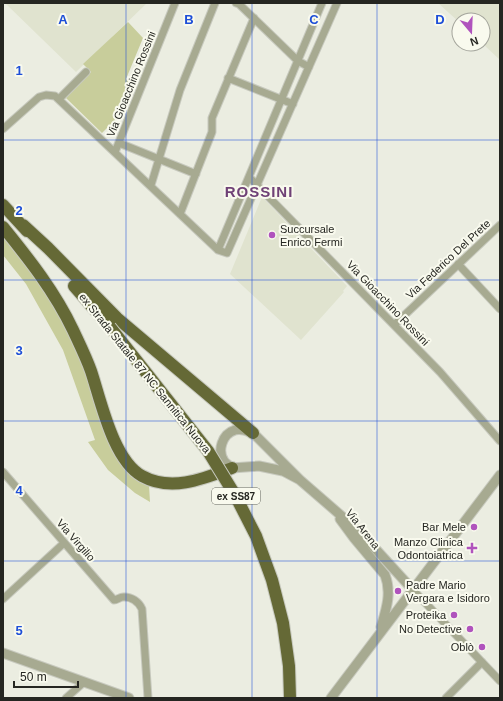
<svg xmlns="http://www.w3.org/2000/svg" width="503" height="701" font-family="Arial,sans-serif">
	<rect width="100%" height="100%" fill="#ebede1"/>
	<!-- built -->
	<path fill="#e0e3cf" d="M5 3H147L76 72Z
		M438 3H500V60L483 44V20H459V22Z
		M262 197 347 286 343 291 344 292 301 340 230 274Z"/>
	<!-- green -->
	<path fill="#c8cd9b" d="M128 22 143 38 126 79 134 83 120 115 102 133 66 98 91 72 83 64Z
		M3 237 38 278 64 322 84 366 108 438 149 485 150 502 135 493 108 470 88 442 95 440 63 350 26 284 3 255Z"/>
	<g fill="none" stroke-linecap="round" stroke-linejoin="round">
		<!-- minor casing -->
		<g stroke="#c7c9be" stroke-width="9">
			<path id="minor" d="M236 3 239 4 298 61 309 67
				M228 78 293 104
				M59 99 86 72
				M3 129 39 97 46 95 55 96 218 250 227 253 337 3
				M119 143 196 174
				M115 152 175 3
				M249 177 440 372 500 441
				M151 185 180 90 215 3
				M180 214 212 132V118L254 18
				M218 250 322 3
				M458 264 500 309
				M394 325 500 225
				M3 472 114 600C117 600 120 597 123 597 131 596 139 602 142 609L148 698
				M413 590 500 681
				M3 599 64 543
				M66 698 83 683
				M446 698 482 662"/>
		</g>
		<!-- tertiary casing -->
		<g stroke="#c7c9be" stroke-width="11">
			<path id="tertiary" d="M300 480 283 471 259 466 232 468C230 466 226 464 224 461 217 451 222 434 235 430 242 428 247 431 253 433L300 480 360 532 413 590
				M340 519 354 538 385 575C392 593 386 610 381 627
				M3 653 129 698
				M331 698 500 475"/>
		</g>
		<!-- trunk casing -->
		<g stroke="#c7c9be" stroke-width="14">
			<path id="trunk" d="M3 205 27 231
				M23 225 48 248 117 318 253 433
				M3 227C29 259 55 292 73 330 79 343 86 357 91 371 101 401 113 460 142 476 171 492 203 479 232 468
				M74 286 110 327"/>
		</g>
		<!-- minor -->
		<use href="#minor" stroke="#a7aa91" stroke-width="7"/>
		<!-- tertiary -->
		<use href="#tertiary" stroke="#a7aa91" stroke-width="9"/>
		<!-- trunk -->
		<use href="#trunk" stroke="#656936" stroke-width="12"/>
		<!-- trunk-bridge casing -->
		<g stroke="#c7c9be" stroke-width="14" stroke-linecap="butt">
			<path id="trunk-bridge" d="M110 327 208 451 235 495 256 536 272 580 283 623 289 666 290 698"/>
		</g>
		<!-- trunk-bridge -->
		<use href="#trunk-bridge" stroke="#656936" stroke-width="12"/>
	</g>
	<!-- grid -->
	<path fill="none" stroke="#1d4ed8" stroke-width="1" stroke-opacity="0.55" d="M126 3V698M252 3V698M377 3V698M3 140H500M3 280H500M3 421H500M3 561H500"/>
	<!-- markers -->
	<g fill="#b053bd" stroke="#f9faee" stroke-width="1.5">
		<circle cx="272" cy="235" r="4"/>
		<circle cx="474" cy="527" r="4"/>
		<path d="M470 542h4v4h4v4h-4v4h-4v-4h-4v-4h4z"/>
		<circle cx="398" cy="591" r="4"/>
		<circle cx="454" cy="615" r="4"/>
		<circle cx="470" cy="629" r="4"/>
		<circle cx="482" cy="647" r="4"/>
	</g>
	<g text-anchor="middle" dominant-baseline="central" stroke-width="4" stroke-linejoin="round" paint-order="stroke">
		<!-- shield labels -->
		<rect fill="#f9faee" stroke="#65665e" stroke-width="1" x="212" y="488" width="48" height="16" rx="3"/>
		<g font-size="10" font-weight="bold" fill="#252621">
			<text x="236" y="496">ex SS87</text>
		</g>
		<!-- street labels -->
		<g font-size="11" fill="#252621" stroke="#f9faee">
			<text transform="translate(131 84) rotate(-68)">Via Gioacchino Rossini</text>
			<text transform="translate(448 259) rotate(-43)">Via Federico Del Prete</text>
			<text transform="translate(388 303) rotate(46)">Via Gioacchino Rossini</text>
			<text transform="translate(145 373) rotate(51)">ex Strada Statale 87 NC Sannitica Nuova</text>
			<text transform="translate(363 529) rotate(52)">Via Arena</text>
			<text transform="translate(76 540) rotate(49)">Via Virgilio</text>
		</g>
		<!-- poi labels -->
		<g font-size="11" fill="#252621" stroke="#f9faee" text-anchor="end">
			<text x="280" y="229" text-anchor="start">Succursale<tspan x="280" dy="13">Enrico Fermi</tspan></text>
			<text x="466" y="527">Bar Mele</text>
			<text x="463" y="542">Manzo Clinica<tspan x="463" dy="13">Odontoiatrica</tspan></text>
			<text x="406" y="585" text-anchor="start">Padre Mario<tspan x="406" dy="13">Vergara e Isidoro</tspan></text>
			<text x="446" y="615">Proteika</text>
			<text x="462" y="629">No Detective</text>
			<text x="474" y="647">Oblò</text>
		</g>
		<!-- district labels -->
		<g font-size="15" font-weight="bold" letter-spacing="1" fill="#6f4176" stroke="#f9faee">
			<text x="259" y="191">ROSSINI</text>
		</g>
	</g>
	<g font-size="13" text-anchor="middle" font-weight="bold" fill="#1d4ed8" stroke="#f9faee" stroke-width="4" stroke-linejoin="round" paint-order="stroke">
		<text x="63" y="24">A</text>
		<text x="189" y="24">B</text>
		<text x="314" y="24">C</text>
		<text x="440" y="24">D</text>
		<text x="19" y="75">1</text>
		<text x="19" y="215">2</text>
		<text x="19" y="355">3</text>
		<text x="19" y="495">4</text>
		<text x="19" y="635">5</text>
	</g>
	<!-- border -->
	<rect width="503" height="701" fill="none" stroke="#252621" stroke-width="8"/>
	<!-- north arrow -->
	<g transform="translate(471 32) rotate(161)"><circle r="19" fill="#f9faee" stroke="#a4a59c"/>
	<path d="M0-3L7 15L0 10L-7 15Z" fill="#b053bd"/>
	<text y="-6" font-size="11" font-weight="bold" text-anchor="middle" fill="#252621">N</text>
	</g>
	<!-- scale -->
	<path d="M14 681v6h64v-6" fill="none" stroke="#252621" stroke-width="2"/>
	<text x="20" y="681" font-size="12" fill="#252621" stroke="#f9faee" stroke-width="3" paint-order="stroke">50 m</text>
</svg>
